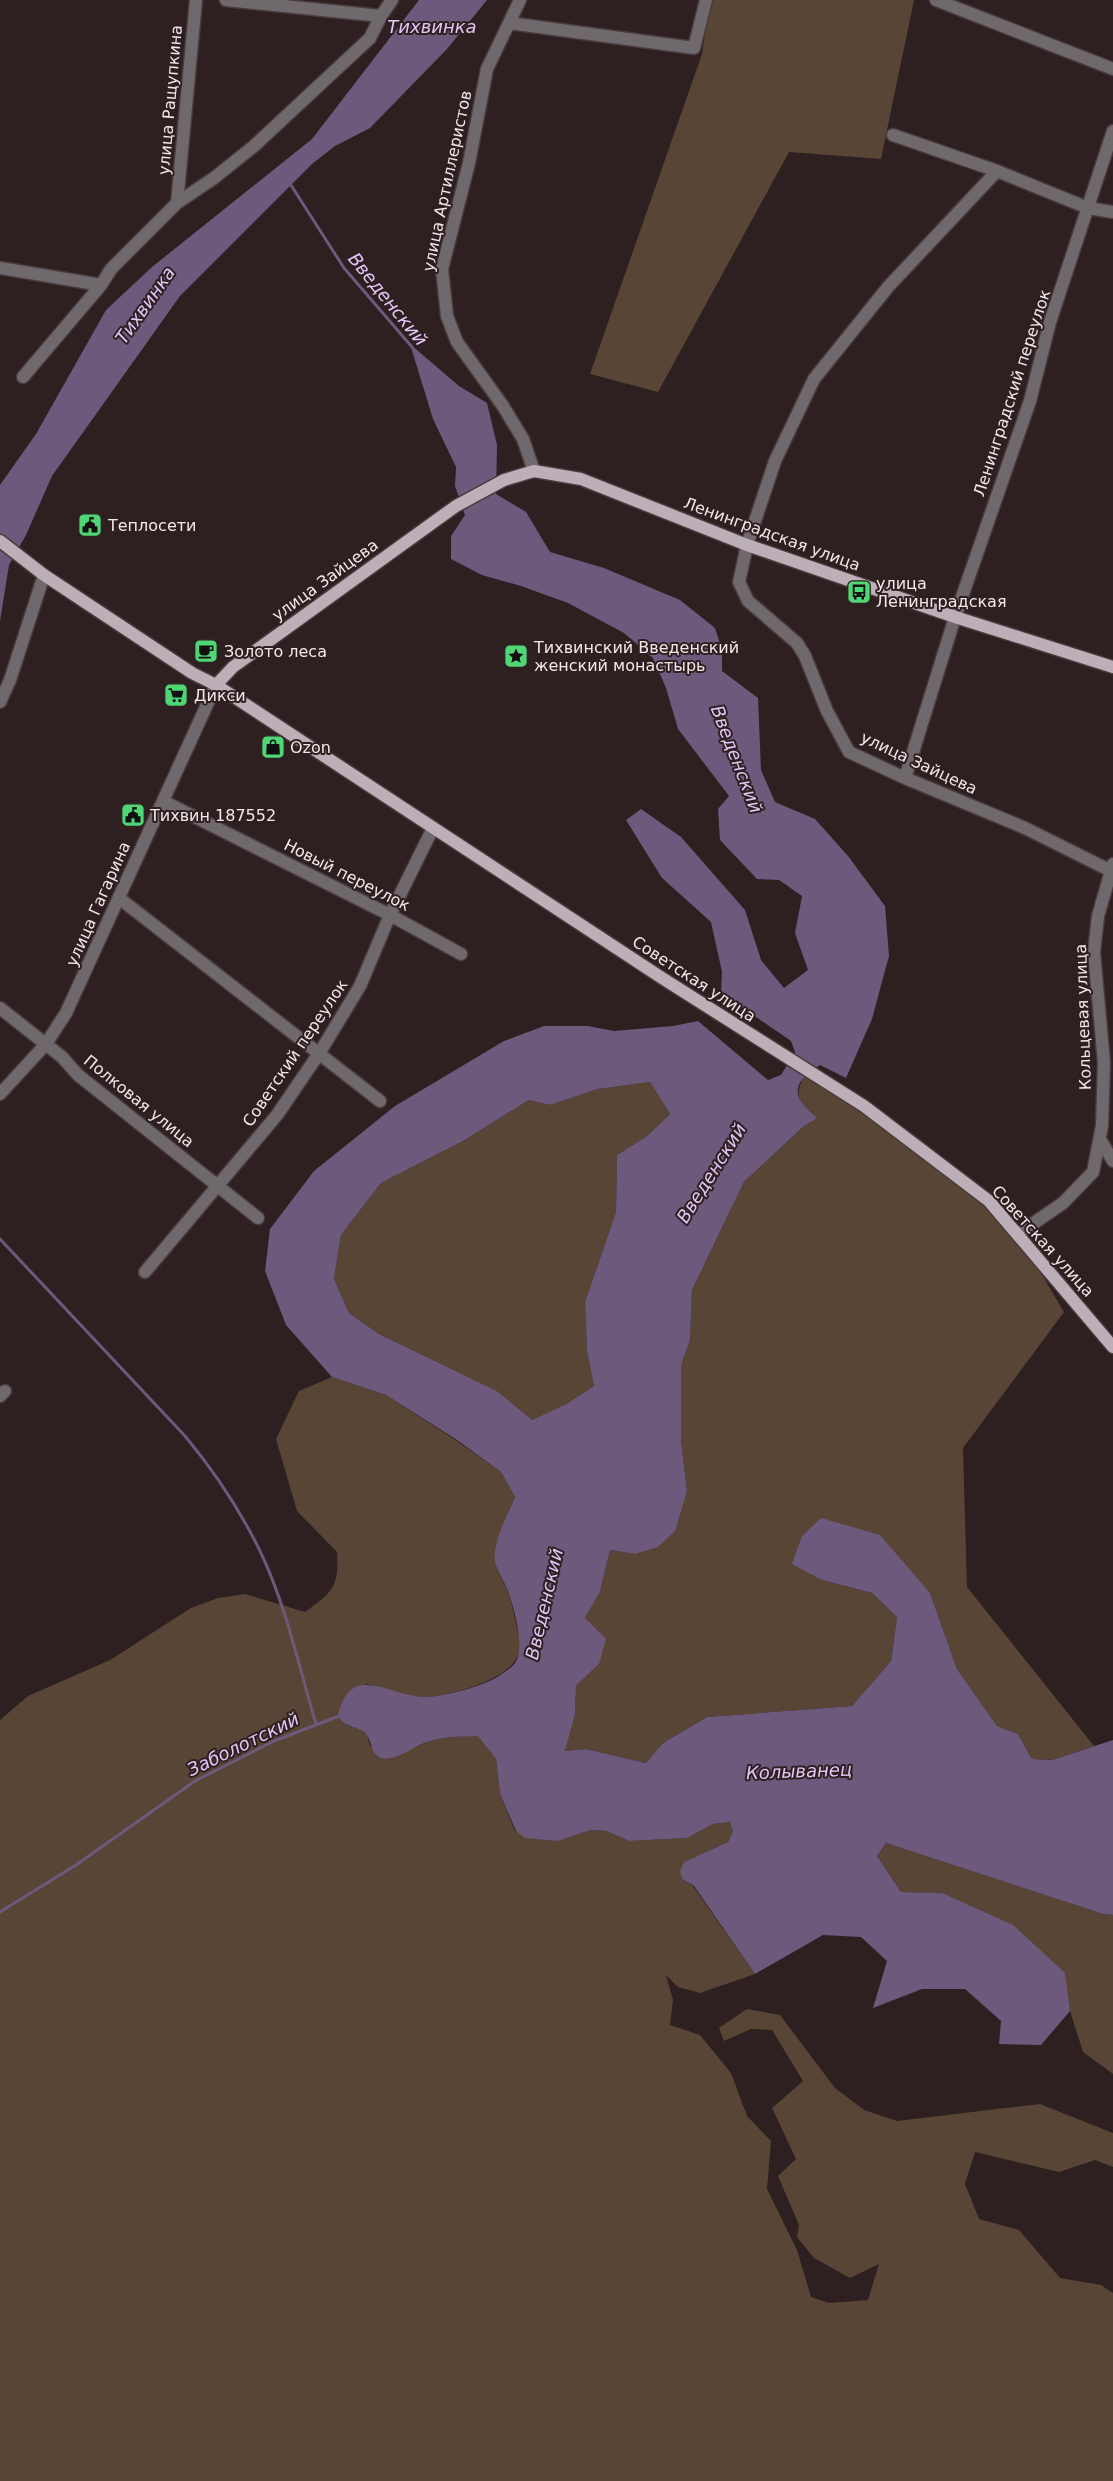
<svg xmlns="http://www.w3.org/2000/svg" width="1113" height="2481" font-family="'DejaVu Sans',sans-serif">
	<rect width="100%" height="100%" fill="#2e1f21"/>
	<!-- green -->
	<path fill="#584535" d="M710 0H914L881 159 789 152 658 392 590 374 702 54Z
		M806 1074 948 1170 1018 1234 1064 1312 963 1448 967 1587 1094 1746 1052 1760 1032 1759 1018 1734 997 1726 957 1669 930 1593 822 1580 872 1593 897 1617 891 1661 852 1706 707 1717 663 1743 646 1763 586 1749 565 1751 575 1715 576 1686 599 1664 585 1618 600 1592 610 1550 635 1554 687 1491 681 1440V1366L690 1340 692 1290 744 1182 804 1126 818 1118C800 1103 791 1098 806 1074Z
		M650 1082 670 1114 647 1136 617 1155 616 1212 585 1302 587 1351 594 1386 568 1403 532 1420 497 1391 379 1334 349 1313 334 1279 341 1235 381 1183 463 1141 529 1100 550 1105 598 1089Z
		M332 1377 386 1395 457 1441 501 1472 515 1497C506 1517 497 1536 495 1558 495 1571 507 1586 510 1597 514 1612 517 1628 520 1642 525 1678 452 1695 426 1697 406 1698 385 1688 366 1684L338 1716 349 1726 359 1729 367 1735 370 1746 389 1759 434 1739 478 1735 496 1759 500 1794 515 1831 558 1841 591 1830 606 1831 630 1841 687 1838 713 1824 731 1822 734 1832 728 1842 684 1862 682 1879 693 1886 755 1974 700 1993 678 1987 666 1975 673 2000 670 2025 700 2035 731 2073 747 2116 771 2141 767 2189 797 2250 811 2297 829 2303 868 2300 879 2264 850 2278 814 2258 797 2237 799 2225 778 2176 796 2159 772 2108 803 2081 772 2030 751 2029 724 2041 719 2028 747 2009 780 2015 835 2088 864 2110 897 2121 1040 2104 1113 2133V2167L1095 2160 1059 2172 975 2152 965 2184 979 2219 1019 2230 1060 2278 1101 2285 1113 2293V2481H0V1720L28 1696 110 1660 191 1608 218 1598 245 1594 305 1612C333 1592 339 1587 337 1552L297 1511 276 1439 299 1391Z
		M886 1843 1103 1914 1113 1915V2074L1083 2052 1070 2011 1064 1973 942 1893 901 1892 877 1856Z"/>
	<!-- water -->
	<path fill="#6c597c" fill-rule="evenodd" d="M419 0H487L447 49 370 128 335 146 312 164 180 296 52 476 26 535 9 565 0 621V485L36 434 106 310 152 267 312 139Z
		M410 344 459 386 487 403 497 445 496 494 526 512 550 552 604 568 680 600 715 628 722 650V671L758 698 761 770 775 802 815 819 848 856 885 906 889 956 872 1019 846 1078 820 1065C790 1084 791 1098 818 1118L804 1126 744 1182 692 1290 690 1340 681 1366V1440L687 1491 675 1531 658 1547 635 1554 610 1550 600 1592 585 1618 606 1639 599 1664 576 1686 575 1715 565 1751 586 1749 646 1763 663 1743 707 1717 852 1706 891 1661 897 1617 872 1593 822 1580 792 1564 802 1536 821 1518 880 1535 930 1593 957 1669 997 1726 1018 1734 1032 1759 1052 1760 1113 1740V1915L1103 1914 886 1843 877 1856 901 1892 942 1893 1013 1925 1065 1973 1070 2011 1041 2045 999 2044 1001 2021 965 1989H922L873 2008 887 1961 861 1937 823 1935 755 1974 694 1886 682 1879 680 1871 684 1862 728 1842 733 1832 730 1822 713 1824 687 1838 630 1841 606 1831 591 1830 558 1841 525 1838 516 1831 500 1794 496 1759 478 1736C459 1737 439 1736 422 1744 410 1749 391 1764 379 1757 370 1752 372 1741 366 1734 357 1725 346 1729 338 1716 350 1661 388 1696 424 1697 442 1697 486 1686 500 1675 505 1672 512 1667 515 1663 525 1649 515 1612 510 1597 507 1585 498 1574 495 1562 492 1544 508 1513 515 1497L501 1472 457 1440 386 1395 332 1377 286 1325 265 1271 270 1229 314 1171 395 1106 504 1041 544 1026H588L614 1031 673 1026 698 1021 768 1080 781 1075 795 1052 791 1041 721 993 722 972 711 922 662 878 626 820 641 809 681 837 745 910 761 960 784 988 808 970 795 933 802 896 779 880 757 879 720 840 718 809 729 796 678 729 666 688 653 658 624 633 568 603 521 586 482 575 451 559V536L465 515 455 486 456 467 433 419ZM650 1082 670 1114 647 1136 617 1155 616 1212 585 1302 587 1351 594 1386 568 1403 532 1420 497 1391 379 1334 349 1313 334 1279 341 1235 381 1183 463 1141 529 1100 550 1105 598 1089Z"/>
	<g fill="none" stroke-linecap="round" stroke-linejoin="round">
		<!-- stream -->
		<path stroke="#6c597c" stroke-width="3" d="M289 182 344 268 412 347
			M0 1239 185 1436C214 1471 240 1510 260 1551 286 1605 299 1667 316 1724
			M0 1912 76 1865 195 1781 274 1741 342 1715"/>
		<!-- minor casing -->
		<g stroke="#493b3d" stroke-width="15">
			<path id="minor" d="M226 0 381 16
				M520 0 487 69 469 163 442 269 447 316 457 342 503 406 523 439 534 471
				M936 0 1113 69
				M509 23 694 48 706 0
				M893 135 997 171 1088 208 1113 212
				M997 171 888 287 814 379 775 461 747 545 739 582 748 601 797 643 805 656 827 711 849 752 905 778 1025 828 1113 872
				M177 203 196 0
				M0 268 101 285
				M23 377 101 285 111 269 177 203 214 178 254 146 370 38 381 16 392 0
				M0 702 10 680 44 575
				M905 778 955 617 1030 401 1050 322 1113 131
				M163 801 390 915 461 954
				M119 898 380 1101
				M0 1008 62 1057 78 1075 258 1218
				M0 1094 46 1044 66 1013 216 685
				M1100 1139 1113 1161
				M1018 1234 1063 1203 1093 1172 1102 1126 1104 1063 1094 952 1098 916 1113 864
				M145 1272 277 1115 320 1052 360 986 390 915 433 828
				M0 1396 5 1391"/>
		</g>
		<!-- major casing -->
		<g stroke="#493b3d" stroke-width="15">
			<path id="major" d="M0 541 44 575 192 673 216 685 662 978 864 1106 989 1201 1113 1347
				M216 685 233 667 456 506 504 480 534 471 581 479 747 545 955 617 1113 667"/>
		</g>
		<!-- minor -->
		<use href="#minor" stroke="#6f696d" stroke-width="12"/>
		<!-- major -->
		<use href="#major" stroke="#bdafb8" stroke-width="12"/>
	</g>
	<!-- icons -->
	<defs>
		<g id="civic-square" transform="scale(1.25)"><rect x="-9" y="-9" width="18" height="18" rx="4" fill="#4fd675" stroke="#2e1f21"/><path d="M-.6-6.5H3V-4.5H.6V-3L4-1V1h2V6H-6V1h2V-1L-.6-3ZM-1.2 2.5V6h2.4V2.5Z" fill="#111"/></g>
		<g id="bus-square" transform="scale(1.25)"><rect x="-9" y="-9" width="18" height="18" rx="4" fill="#4fd675" stroke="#2e1f21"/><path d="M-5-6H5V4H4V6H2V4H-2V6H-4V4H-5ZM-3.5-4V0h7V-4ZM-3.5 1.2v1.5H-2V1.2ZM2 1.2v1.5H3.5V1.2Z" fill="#111"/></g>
		<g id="cafe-square" transform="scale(1.25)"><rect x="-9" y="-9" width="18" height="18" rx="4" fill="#4fd675" stroke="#2e1f21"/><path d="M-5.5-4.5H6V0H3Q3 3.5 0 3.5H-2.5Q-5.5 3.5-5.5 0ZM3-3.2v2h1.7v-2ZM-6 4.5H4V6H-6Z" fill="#111"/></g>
		<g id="sight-square" transform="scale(1.25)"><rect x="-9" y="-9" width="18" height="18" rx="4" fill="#4fd675" stroke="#2e1f21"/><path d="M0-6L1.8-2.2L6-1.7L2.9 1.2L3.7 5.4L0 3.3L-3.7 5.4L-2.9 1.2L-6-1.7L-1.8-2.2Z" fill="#111"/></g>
		<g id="supermarket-square" transform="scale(1.25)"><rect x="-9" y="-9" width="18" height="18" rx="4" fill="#4fd675" stroke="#2e1f21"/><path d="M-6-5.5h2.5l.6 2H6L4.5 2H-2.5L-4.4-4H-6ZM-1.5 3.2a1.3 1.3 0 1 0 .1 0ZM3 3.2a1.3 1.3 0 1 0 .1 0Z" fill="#111"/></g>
		<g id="shop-square" transform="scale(1.25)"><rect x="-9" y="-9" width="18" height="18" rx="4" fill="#4fd675" stroke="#2e1f21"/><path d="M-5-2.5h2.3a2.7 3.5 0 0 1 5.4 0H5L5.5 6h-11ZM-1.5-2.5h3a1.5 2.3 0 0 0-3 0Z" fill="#111"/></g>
	</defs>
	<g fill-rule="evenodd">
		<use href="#civic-square" x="90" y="525"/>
		<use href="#bus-square" x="859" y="592"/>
		<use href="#cafe-square" x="206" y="651"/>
		<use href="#sight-square" x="516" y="656"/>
		<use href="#supermarket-square" x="176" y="695"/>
		<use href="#shop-square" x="273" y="747"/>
		<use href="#civic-square" x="133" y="815"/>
	</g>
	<g text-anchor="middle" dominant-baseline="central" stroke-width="4" stroke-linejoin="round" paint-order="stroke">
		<!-- street labels -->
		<g font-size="16" fill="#f2e7e9" stroke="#2e1f21">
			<text transform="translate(170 100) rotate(-85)">улица Ращупкина</text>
			<text transform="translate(447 181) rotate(-78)">улица Артиллеристов</text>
			<text transform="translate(1012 393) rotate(-72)">Ленинградский переулок</text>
			<text transform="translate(772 534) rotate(20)">Ленинградская улица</text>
			<text transform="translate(325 580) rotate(-36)">улица Зайцева</text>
			<text transform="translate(919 763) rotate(25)">улица Зайцева</text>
			<text transform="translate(347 875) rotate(27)">Новый переулок</text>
			<text transform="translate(98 904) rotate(-66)">улица Гагарина</text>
			<text transform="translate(694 979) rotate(33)">Советская улица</text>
			<text transform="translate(1083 1017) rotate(-92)">Кольцевая улица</text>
			<text transform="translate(295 1053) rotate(-56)">Советский переулок</text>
			<text transform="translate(139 1101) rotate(39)">Полковая улица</text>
			<text transform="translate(1043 1241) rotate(48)">Советская улица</text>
		</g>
		<!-- poi labels -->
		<g font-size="16" fill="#f2e7e9" stroke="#2e1f21" text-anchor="start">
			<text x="108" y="525">Теплосети</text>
			<text x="876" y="583">улица<tspan x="876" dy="18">Ленинградская</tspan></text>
			<text x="534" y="647">Тихвинский Введенский<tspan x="534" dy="18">женский монастырь</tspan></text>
			<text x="224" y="651">Золото леса</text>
			<text x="194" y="695">Дикси</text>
			<text x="290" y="747">Ozon</text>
			<text x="150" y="815">Тихвин 187552</text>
		</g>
		<!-- water labels -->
		<g font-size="18" font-style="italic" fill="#e1c6f7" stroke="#2e1f21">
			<text x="432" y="26">Тихвинка</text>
			<text transform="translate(388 299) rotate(51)">Введенский</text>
			<text transform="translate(145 305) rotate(-55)">Тихвинка</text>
			<text transform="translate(737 759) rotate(69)">Введенский</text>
			<text transform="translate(711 1173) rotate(-58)">Введенский</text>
			<text transform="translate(544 1604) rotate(-77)">Введенский</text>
			<text transform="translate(243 1744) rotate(-26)">Заболотский</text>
			<text transform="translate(799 1771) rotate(-2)">Колыванец</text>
		</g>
	</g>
</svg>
